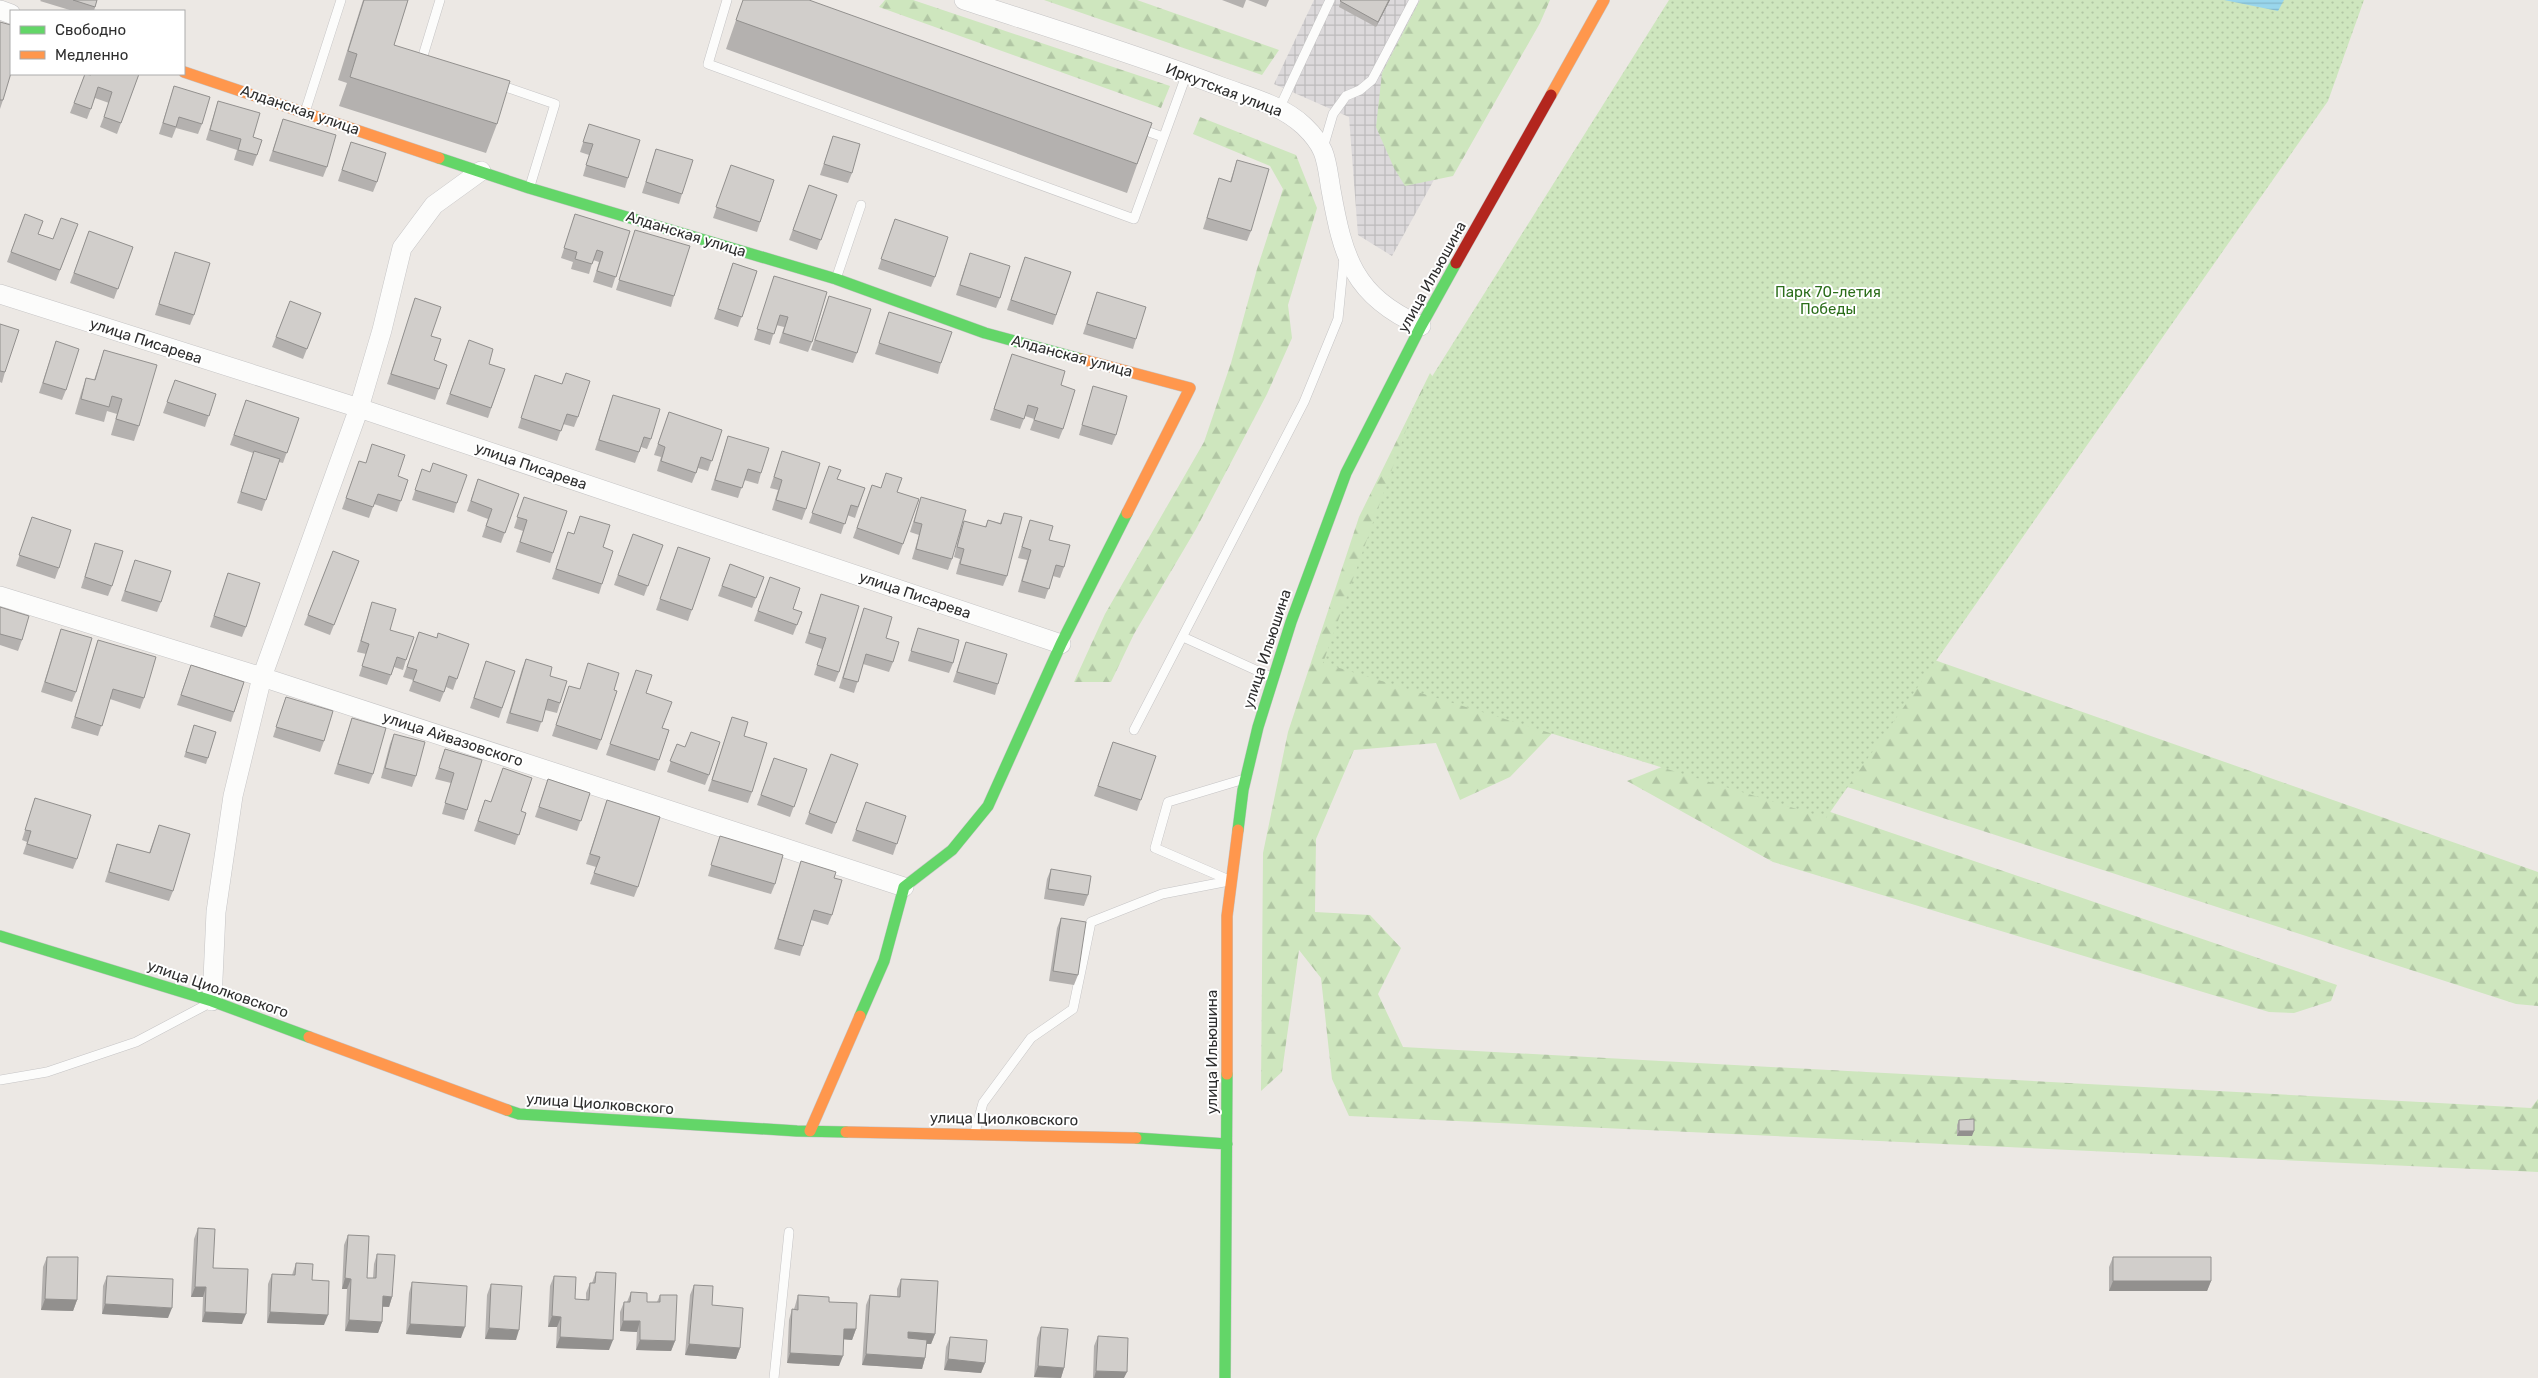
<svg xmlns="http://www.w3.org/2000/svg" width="2538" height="1378" font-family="Rubik,sans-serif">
	<defs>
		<pattern id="industrial-grid" width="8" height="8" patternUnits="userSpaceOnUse" patternTransform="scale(1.25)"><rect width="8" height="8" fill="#dcd9db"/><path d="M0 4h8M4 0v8" fill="none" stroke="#bdbbbc"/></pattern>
		<pattern id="forest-firs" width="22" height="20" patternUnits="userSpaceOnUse" patternTransform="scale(1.25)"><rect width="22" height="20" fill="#cee6be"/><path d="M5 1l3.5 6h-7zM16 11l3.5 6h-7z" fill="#b1c6a4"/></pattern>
		<pattern id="park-dots" width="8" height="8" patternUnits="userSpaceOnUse" patternTransform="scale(1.25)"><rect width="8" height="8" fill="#cee6be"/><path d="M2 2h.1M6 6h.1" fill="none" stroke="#b1c6a4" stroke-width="1.8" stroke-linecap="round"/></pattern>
		<pattern id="water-rules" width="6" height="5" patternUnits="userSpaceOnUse" patternTransform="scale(1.25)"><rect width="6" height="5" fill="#99d6ec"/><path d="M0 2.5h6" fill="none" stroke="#84b8cb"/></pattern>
	</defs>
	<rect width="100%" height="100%" fill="#ece8e4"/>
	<!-- industrial -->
	<path fill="url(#industrial-grid)" d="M1314 0H1533L1392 256 1358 235 1349 117 1274 84Z"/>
	<!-- forest -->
	<path fill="url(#forest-firs)" d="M885 0H913L1170 86 1161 108 879 7Z
		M1044 0H1137L1279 50 1262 75Z
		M1420 0H1550L1540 23 1453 176 1405 186 1394 168 1376 127 1382 73Z
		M1200 117 1296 155 1317 208 1288 305 1292 338 1267 394 1196 529 1134 634 1111 682H1074L1105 614 1204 442 1231 363 1257 269 1283 189 1270 166 1193 134Z
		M1430 373 1453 404 1926 657 2538 872V1006L2516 1004 1841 785 1801 802 2337 985 2331 1001 2294 1013 2269 1012 1773 862 1627 781 1679 760 1565 720 1510 777 1460 800 1436 743 1354 750 1316 839 1315 912 1370 915 1401 948 1378 994 1403 1047 2531 1108 2538 1099V1172L1349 1116 1332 1079 1321 978 1299 950 1282 1072 1261 1091 1263 853 1288 732 1359 517Z"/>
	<!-- park -->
	<path fill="url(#park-dots)" d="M1669 0H2364L2328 101 1826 818 1323 663 1416 402Z"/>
	<!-- water -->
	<path fill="url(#water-rules)" d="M2224 0H2284L2278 11Z"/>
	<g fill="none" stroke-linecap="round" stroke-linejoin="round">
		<!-- lane casing -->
		<g stroke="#c5c4c5" stroke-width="10">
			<path id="lane" d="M727 0 708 64 1134 219 1187 73
				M428 61 422 59 440 0
				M497 84 555 104 530 186
				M1279 109 1330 0
				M305 112 341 0
				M1138 128 1163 137
				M1323 148 1333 114 1346 96 1360 90 1372 80 1414 0
				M837 276 861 205
				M1183 637 1271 677
				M1134 730 1304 402 1338 319 1344 258
				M1229 880 1155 848 1168 802 1241 780
				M0 1080 47 1072 136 1042 206 1005
				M975 1132 983 1103 1031 1038 1073 1009 1091 922 1162 894 1229 881
				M774 1378 789 1232"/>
		</g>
		<!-- street casing -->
		<g stroke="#c5c4c5" stroke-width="20">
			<path id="street" d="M964 0C1050 28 1138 55 1222 87 1249 97 1282 105 1304 126 1327 148 1326 160 1331 190 1343 257 1353 296 1421 326
				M0 10 11 14
				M0 294 359 408 1061 644
				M0 596 262 677 904 887
				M212 1001 216 912 233 796 262 677 359 408 382 330 402 248 434 205 481 171"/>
		</g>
		<!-- fast casing -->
		<g stroke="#c5c4c5" stroke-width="12">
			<path id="fast" d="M439 158 529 188 836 279 985 333 1081 359
				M1238 830 1243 790 1258 727 1291 622 1346 473 1421 326 1456 263
				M0 936 212 1001 309 1037
				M860 1016 884 961 904 887 952 850 988 806 1061 644 1127 513
				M507 1110 519 1114 797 1131 846 1132
				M1136 1138 1227 1144
				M1225 1378 1227 1074"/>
		</g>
		<!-- slow casing -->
		<g stroke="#c5c4c5" stroke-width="12">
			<path id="slow" d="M184 72 439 158
				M1551 95 1604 0
				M1081 359 1190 388 1127 513
				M309 1037 507 1110
				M1227 1074V916L1238 830
				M810 1131 860 1016
				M846 1132 1136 1138"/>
		</g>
		<!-- jam casing -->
		<g stroke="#c5c4c5" stroke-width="12">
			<path id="jam" d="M1456 263 1551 95"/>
		</g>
		<!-- lane -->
		<use href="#lane" stroke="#fcfcfb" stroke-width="9"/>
		<!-- street -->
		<use href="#street" stroke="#fcfcfb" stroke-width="19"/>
		<!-- fast -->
		<use href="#fast" stroke="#63d668" stroke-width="11"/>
		<!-- slow -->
		<use href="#slow" stroke="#ff974d" stroke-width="11"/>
		<!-- jam -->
		<use href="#jam" stroke="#b3261e" stroke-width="11"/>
	</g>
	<!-- wall -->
	<path fill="#b4b1af" d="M41 0H97L94 11H73L40 1Z
		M363 0H408L394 45 497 124 486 153 339 106 347 83 338 80Z
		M743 0 1152 123 1127 193 726 49Z
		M1222 0H1246L1243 8Z
		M1248 0H1269L1266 7Z
		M1341 0H1390L1376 27 1339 7Z
		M0 22 3 100 0 109Z
		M85 74 91 75 139 74 117 134 100 127 109 103 95 98 87 119 70 113Z
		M174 86 202 124 198 134 176 128 172 138 159 134Z
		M218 101 253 137 257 155 253 166 234 160 237 150 206 140Z
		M283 119 327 167 323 177 269 161Z
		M589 124 628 178 625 188 583 176 589 155 580 152Z
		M833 136 852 173 848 183 820 175Z
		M351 142 377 182 373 192 338 181Z
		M656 149 682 194 679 204 642 193Z
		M1237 160 1251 231 1247 241 1203 229 1219 178 1230 182Z
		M731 165 774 180 757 232 713 218Z
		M809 185 837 195 817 250 789 240Z
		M25 214 38 234 53 239 78 224 56 281 7 262Z
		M575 214 630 231 612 288 593 282 599 262 593 260 589 274 571 269 573 262 561 258Z
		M895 219 935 277 931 287 878 269Z
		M635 230 674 296 671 307 616 290Z
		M89 231 133 247 114 299 70 283Z
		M175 252 194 315 190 325 155 315Z
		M1025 257 1071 272 1053 325 1007 310Z
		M733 263 757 271 738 327 714 319Z
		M966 264 1000 298 996 308 956 295Z
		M774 276 812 342 808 352 779 343 784 327 776 325 770 345 754 340Z
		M1097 292 1136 339 1133 349 1083 334Z
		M829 296 857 353 853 363 811 350Z
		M290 301 321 313 303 359 272 347Z
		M412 309 431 336 434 360 447 365 435 400 387 384Z
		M886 322 941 363 938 374 875 354Z
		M0 324 5 372 2 383 0 382Z
		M469 340 489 364 505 369 488 418 446 404Z
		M56 341 66 390 62 400 39 393Z
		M104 350 139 426 134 441 111 435 117 414 107 411 104 422 75 414 81 393 86 378 94 380Z
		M1012 354 1061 385 1063 429 1059 439 1030 430 1034 419 1025 416 1020 429 990 420Z
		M566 373 578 417 574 427 563 424 557 441 518 428 535 375 562 384Z
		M175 380 216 394 205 427 163 413Z
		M1093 386 1116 435 1112 445 1079 435Z
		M613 395 651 439 647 449 641 447 635 463 595 450Z
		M246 400 299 418 283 463 279 462 262 511 237 503 253 453 230 445Z
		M669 412 722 430 708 471 698 468 692 483 657 471 661 457 654 455Z
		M728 436 761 473 758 484 744 480 738 498 711 490Z
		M782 451 806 509 802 520 772 510 778 490 770 488Z
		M359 461 408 480 397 512 374 504 369 518 342 509Z
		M829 466 837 479 865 488 855 518 847 515 841 534 809 523Z
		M422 469 457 503 454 513 412 500Z
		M478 479 519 494 501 543 482 537 488 519 467 511Z
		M872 485 919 499 899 555 853 538Z
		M524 497 553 553 550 563 516 552 523 531 514 528Z
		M921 497 952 559 948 570 912 559 919 535 910 532Z
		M1004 513 1007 576 1003 586 956 574 960 559 954 557 960 532 964 521 985 527 988 520 1000 523Z
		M580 516 603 547 602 584 599 594 552 579 568 532 574 534Z
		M32 517 59 568 55 579 16 566Z
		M1030 520 1049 540 1064 567 1060 578 1053 576 1045 599 1018 592 1027 560 1018 558Z
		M633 534 663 545 644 596 614 585Z
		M95 543 112 586 108 596 81 588Z
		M678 547 710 558 688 621 656 610Z
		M333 551 359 561 330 635 304 625Z
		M135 560 161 602 157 612 121 601Z
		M730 564 764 577 752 608 718 596Z
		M228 573 246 627 242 637 210 627Z
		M770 577 793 609 802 612 793 635 754 621Z
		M821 594 839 672 835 682 814 675 822 649 805 643Z
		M372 602 390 630 406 660 403 670 394 667 387 685 359 676 366 654 357 652Z
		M0 607 22 640 18 651 0 645Z
		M864 608 893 662 889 672 863 664 854 693 839 688Z
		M918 628 953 663 949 673 908 661Z
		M61 629 76 692 72 702 41 692Z
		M419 632 437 638 469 644 453 690 446 687 440 702 409 691 413 680 403 677Z
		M98 640 144 698 140 709 110 699 98 736 71 728Z
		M966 642 998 684 995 695 953 682Z
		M526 659 550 676 560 703 557 713 545 710 538 732 506 723 522 669Z
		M486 661 515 671 499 718 470 708Z
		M191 665 244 682 231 722 177 705Z
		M636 670 662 728 669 730 655 771 606 755Z
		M569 686 579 689 614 690 601 740 597 750 552 736Z
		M286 697 324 741 320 752 273 737Z
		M732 717 744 736 752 792 748 803 708 791Z
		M352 718 373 774 369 784 334 774Z
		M194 725 216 732 206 764 184 757Z
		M394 734 416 776 412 787 381 778 390 744Z
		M1113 742 1156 756 1137 811 1094 796Z
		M677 744 709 775 705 785 667 772Z
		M445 749 482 760 464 820 442 814 451 783 435 779Z
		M831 754 858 764 832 834 805 824Z
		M774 758 807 769 790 817 757 805Z
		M548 779 590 793 577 831 535 817Z
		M35 798 77 859 73 869 23 854 27 842 22 840Z
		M485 800 526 813 515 845 474 831Z
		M607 800 638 887 634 897 590 884 596 867 586 864Z
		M866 802 906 816 893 855 852 841Z
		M159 825 173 891 169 901 105 882 117 844 149 853Z
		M720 836 775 884 771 894 708 876Z
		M801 861 834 878 832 915 828 925 811 920 800 956 774 949Z
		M1051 869 1088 895 1084 906 1044 899 1047 879Z
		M1061 918 1078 975 1074 985 1049 981 1057 928Z
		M1959 1120 1972 1136H1957V1125Z
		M198 1228 213 1268 242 1324 202 1322 203 1297H191L194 1239Z
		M348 1235 367 1278H373L374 1264 377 1254 392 1297 389 1307H382V1322L378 1333 345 1331 347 1289H342L344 1245Z
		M47 1257 77 1300 73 1311 41 1310 43 1267Z
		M2113 1257 2211 1281 2207 1291H2109V1267Z
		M296 1263 312 1280 324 1325 267 1323 268 1284 272 1274 292 1275Z
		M596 1272 609 1350 556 1348 557 1327H548L550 1286 554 1276 575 1299 586 1300V1293L590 1283H592Z
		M107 1276 168 1318 102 1314 103 1286Z
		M901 1279 935 1334 931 1344H926L925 1358 922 1369 862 1365 866 1305 870 1295 897 1296V1289Z
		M412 1282 461 1338 406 1334 409 1293Z
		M491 1284 516 1340 485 1339 487 1295Z
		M694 1285 712 1305 740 1348 736 1359 685 1355 690 1295Z
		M631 1292 647 1302H657L660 1295 675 1341 671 1351 636 1350 637 1332 620 1331V1312L624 1302H627Z
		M798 1295 829 1302 856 1329 852 1340 843 1339 839 1366 787 1363 789 1320 792 1309H794L795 1306Z
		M1041 1327 1064 1368 1061 1378 1034 1377 1037 1338Z
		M1098 1336 1124 1378H1093L1094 1346Z
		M950 1337 985 1363 981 1373 944 1370 946 1347Z"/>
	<!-- shaded-wall -->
	<path fill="#92908e" d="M1389 0H1390L1376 27 1378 22Z
		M1959 1131H1974L1972 1136H1957Z
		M345 1278 351 1279 347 1289H342Z
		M2113 1281H2211L2207 1291H2109Z
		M195 1287H206L203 1297H191Z
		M383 1296 392 1297 389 1307 379 1306Z
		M45 1299 77 1300 73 1311 41 1310Z
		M105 1304 172 1308 168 1318 102 1314Z
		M205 1312 246 1314 242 1324 202 1322Z
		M270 1312 328 1315 324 1325 267 1323Z
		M552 1316 561 1317 557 1327H548Z
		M349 1320 382 1322 378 1333 345 1331Z
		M623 1321H640L637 1332 620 1331Z
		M410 1324 465 1327 461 1338 406 1334Z
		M489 1328 519 1330 516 1340 485 1339Z
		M844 1329H856L852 1340 840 1339Z
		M908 1332 935 1334 931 1344 905 1343Z
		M560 1337 613 1340 609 1350 556 1348Z
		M640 1340 675 1341 671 1351 636 1350Z
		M689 1344 740 1348 736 1359 685 1355Z
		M790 1353 843 1356 839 1366 787 1363Z
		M866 1354 925 1358 922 1369 862 1365Z
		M948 1359 985 1363 981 1373 944 1370Z
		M1038 1366 1064 1368 1061 1378 1034 1377Z
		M1096 1371 1127 1372 1124 1378H1094Z"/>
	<!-- building -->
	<path fill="#d1cecb" stroke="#92908e" d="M73 0H97L95 7Z
		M364 0H408L394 45 510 81 497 124 350 77 357 54 348 51Z
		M743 0H809L1152 123 1137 164 736 20Z
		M1341 0H1389L1378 22 1340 1Z
		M0 22 11 25V73L3 100H0Z
		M85 74 91 75V74H139L121 123 104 117 112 92 98 87 91 109 74 103Z
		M174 86 210 97 202 124 179 117 176 127 163 123Z
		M218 101 260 113 253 137 262 140 257 155 238 150 241 139 210 130Z
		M283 119 336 135 327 167 273 151Z
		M589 124 640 140 628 178 586 165 593 144 583 142Z
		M833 136 860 144 852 173 824 164Z
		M351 142 386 153 377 182 342 170Z
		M656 149 693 160 682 194 646 182Z
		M1237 160 1269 169 1251 231 1207 218 1219 178 1231 182Z
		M731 165 774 180 760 222 716 207Z
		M809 185 837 195 821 240 793 230Z
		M25 214 43 221 38 234 53 239 61 218 78 224 60 270 11 252Z
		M575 214 630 231 616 277 597 271 603 252 597 250 592 264 575 259 577 252 564 248Z
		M895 219 948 237 935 277 881 259Z
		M635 230 690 246 674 296 619 280Z
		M89 231 133 247 118 289 74 273Z
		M175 252 210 263 194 315 159 304Z
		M970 253 1010 266 1000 298 960 285Z
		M1025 257 1071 272 1056 315 1011 300Z
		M733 263 757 271 742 317 718 309Z
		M774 276 827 292 812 342 783 333 788 317 780 315 774 334 757 329Z
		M1097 292 1146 307 1136 339 1087 324Z
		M829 296 871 309 857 353 815 340Z
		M415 298 441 307 431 336 441 339 434 360 447 365 439 389 391 374Z
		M290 301 321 313 307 349 276 337Z
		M889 312 952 332 941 363 879 343Z
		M0 324 19 330 5 372 0 371Z
		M469 340 493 349 489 364 505 369 491 408 450 394Z
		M56 341 79 349 66 390 43 383Z
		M104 350 157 365 139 426 116 419 122 399 112 396 109 407 81 399 86 378 95 380Z
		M1012 354 1065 371 1061 385 1075 390 1063 429 1034 420 1038 408 1028 405 1024 419 994 409Z
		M566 373 590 381 578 417 567 414 561 431 521 418 535 375 562 384Z
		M175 380 216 394 209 416 167 402Z
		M1093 386 1127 396 1116 435 1082 425Z
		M613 395 660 409 651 439 644 437 639 452 599 440Z
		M246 400 299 418 287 453 234 435Z
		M669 412 722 430 712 461 701 457 696 473 661 461 665 447 658 444Z
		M728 436 769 448 761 473 748 469 742 488 715 480Z
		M372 444 405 455 398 476 408 480 401 501 378 494 373 507 346 498 359 461 366 463Z
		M254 451 280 459 266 500 241 492Z
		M782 451 820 463 806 509 776 500 782 480 774 477Z
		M433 463 467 475 457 503 415 490 422 469 430 472Z
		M829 466 841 470 837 479 865 488 858 507 851 505 845 524 812 513Z
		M886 473 902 478 897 492 919 499 903 544 857 528 872 485 881 488Z
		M478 479 519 494 505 533 486 526 492 509 471 501Z
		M524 497 567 511 553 553 520 542 527 520 517 517Z
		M921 497 966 510 952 559 916 549 922 524 914 522Z
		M1004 513 1022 517 1007 576 960 564 964 549 957 547 964 521 986 527 988 520 1001 524Z
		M580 516 610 525 603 547 613 551 602 584 556 569 568 532 574 534Z
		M32 517 71 530 59 568 19 555Z
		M1030 520 1053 526 1049 540 1070 545 1064 567 1056 565 1049 589 1022 581 1031 550 1022 547Z
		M633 534 663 545 648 586 618 575Z
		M95 543 123 551 112 586 85 577Z
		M678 547 710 558 692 610 660 599Z
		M333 551 359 561 334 625 308 615Z
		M135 560 171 571 161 602 125 591Z
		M730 564 764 577 756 598 722 586Z
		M228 573 260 583 246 627 214 616Z
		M770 577 800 588 793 609 802 612 797 625 758 611Z
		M821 594 859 606 839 672 817 665 826 638 809 633Z
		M372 602 396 609 390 630 414 637 406 660 397 657 391 675 362 666 369 644 361 641Z
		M0 607 29 616 22 640 0 634Z
		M864 608 892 617 886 638 899 642 893 662 866 654 858 682 843 678Z
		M918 628 959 640 953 663 911 651Z
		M61 629 92 638 76 692 45 682Z
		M419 632 437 638 438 633 469 644 457 679 449 676 444 692 413 681 417 670 407 667Z
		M98 640 156 657 144 698 113 689 102 726 75 717Z
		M966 642 1007 654 998 684 957 672Z
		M526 659 552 667 550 676 567 681 560 703 548 699 542 722 510 713Z
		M486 661 515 671 502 708 474 698Z
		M588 663 619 673 614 690 617 691 601 740 556 725 569 686 580 689Z
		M191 665 244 682 234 712 181 695Z
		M636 670 652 675 646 693 672 702 662 728 669 730 659 760 610 744Z
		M286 697 333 711 324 741 276 727Z
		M732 717 748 722 744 736 767 743 752 792 712 780Z
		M352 718 386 728 373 774 338 764Z
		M194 725 216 732 208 758 186 752Z
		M691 732 720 742 709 775 670 761 677 744 685 747Z
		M394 734 425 742 416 776 385 768Z
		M1113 742 1156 756 1141 800 1098 786Z
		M445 749 482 760 467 810 445 803 454 773 439 768Z
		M831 754 858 764 836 823 809 813Z
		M774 758 807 769 794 807 761 795Z
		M503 768 532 778 521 811 526 813 519 835 478 821 485 800 491 802Z
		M548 779 590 793 581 821 539 807Z
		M35 798 91 815 77 859 27 844 31 831 25 830Z
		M607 800 660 817 638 887 594 873 600 857 590 854Z
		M866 802 906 816 897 844 856 830Z
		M159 825 190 834 173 891 109 872 117 844 150 853Z
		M720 836 783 855 775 884 711 865Z
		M801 861 836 872 834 878 842 880 832 915 814 910 803 946 778 939Z
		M1051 869 1091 876 1088 895 1048 889Z
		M1061 918 1086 922 1078 975 1053 971Z
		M1974 1119V1131H1959V1120Z
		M198 1228 215 1229 213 1268 248 1269 246 1314 205 1312 206 1287H195Z
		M348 1235 369 1236 367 1278H376L377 1254 395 1255 392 1297 383 1296 382 1322 349 1320 351 1279 345 1278Z
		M47 1257H78L77 1300 45 1299Z
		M2113 1257H2211V1281H2113Z
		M296 1263 313 1264 312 1280 329 1281 328 1315 270 1312 272 1274 295 1275Z
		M596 1272 616 1273 613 1340 560 1337 561 1317 552 1316 554 1276 576 1277 575 1299 589 1300 590 1283H595Z
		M107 1276 173 1279 172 1308 105 1304Z
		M901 1279 938 1281 935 1334 908 1332V1338L927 1340 925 1358 866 1354 870 1295 900 1297Z
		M412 1282 467 1286 465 1327 410 1324Z
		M491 1284 522 1286 519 1330 489 1328Z
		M694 1285 713 1286 712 1305 743 1308 740 1348 689 1344Z
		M631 1292 647 1293V1302H660V1295H677L675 1341 640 1340V1321H623L624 1302H630Z
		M798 1295 829 1297V1302L857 1303 856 1329H844L843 1356 790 1353 792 1309 798 1310Z
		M1041 1327 1068 1329 1064 1368 1038 1366Z
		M1098 1336 1128 1338 1127 1372 1096 1371Z
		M950 1337 987 1340 985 1363 948 1359Z"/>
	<g text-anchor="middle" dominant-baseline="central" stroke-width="4" stroke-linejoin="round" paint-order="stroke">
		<!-- street labels -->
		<g font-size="15" fill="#2e2e2e" stroke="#fff">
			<text transform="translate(1224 90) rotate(21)">Иркутская улица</text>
			<text transform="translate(300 110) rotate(19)">Алданская улица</text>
			<text transform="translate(686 234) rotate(17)">Алданская улица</text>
			<text transform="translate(1432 277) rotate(-61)">улица Ильюшина</text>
			<text transform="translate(146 341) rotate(18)">улица Писарева</text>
			<text transform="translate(1072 356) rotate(15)">Алданская улица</text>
			<text transform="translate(531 466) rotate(19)">улица Писарева</text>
			<text transform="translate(915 595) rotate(19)">улица Писарева</text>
			<text transform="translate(1267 649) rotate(-72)">улица Ильюшина</text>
			<text transform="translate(453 739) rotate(18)">улица Айвазовского</text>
			<text transform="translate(218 989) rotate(19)">улица Циолковского</text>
			<text transform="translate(1212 1052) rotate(-90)">улица Ильюшина</text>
			<text transform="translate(600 1104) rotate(4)">улица Циолковского</text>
			<text transform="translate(1004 1119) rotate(1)">улица Циолковского</text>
		</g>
		<!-- park labels -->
		<g font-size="15" fill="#2c6e1b" stroke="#fff">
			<text x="1828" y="292">Парк 70-летия<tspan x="1828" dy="17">Победы</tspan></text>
		</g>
	</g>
	<!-- legend -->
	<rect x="10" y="10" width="175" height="65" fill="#ffffff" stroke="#ababab"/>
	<rect x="20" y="26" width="25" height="8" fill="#63d668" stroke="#ababab"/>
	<text x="55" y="35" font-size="15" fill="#2e2e2e">Свободно</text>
	<rect x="20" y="51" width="25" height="8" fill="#ff974d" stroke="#ababab"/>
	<text x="55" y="60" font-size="15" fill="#2e2e2e">Медленно</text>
</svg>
